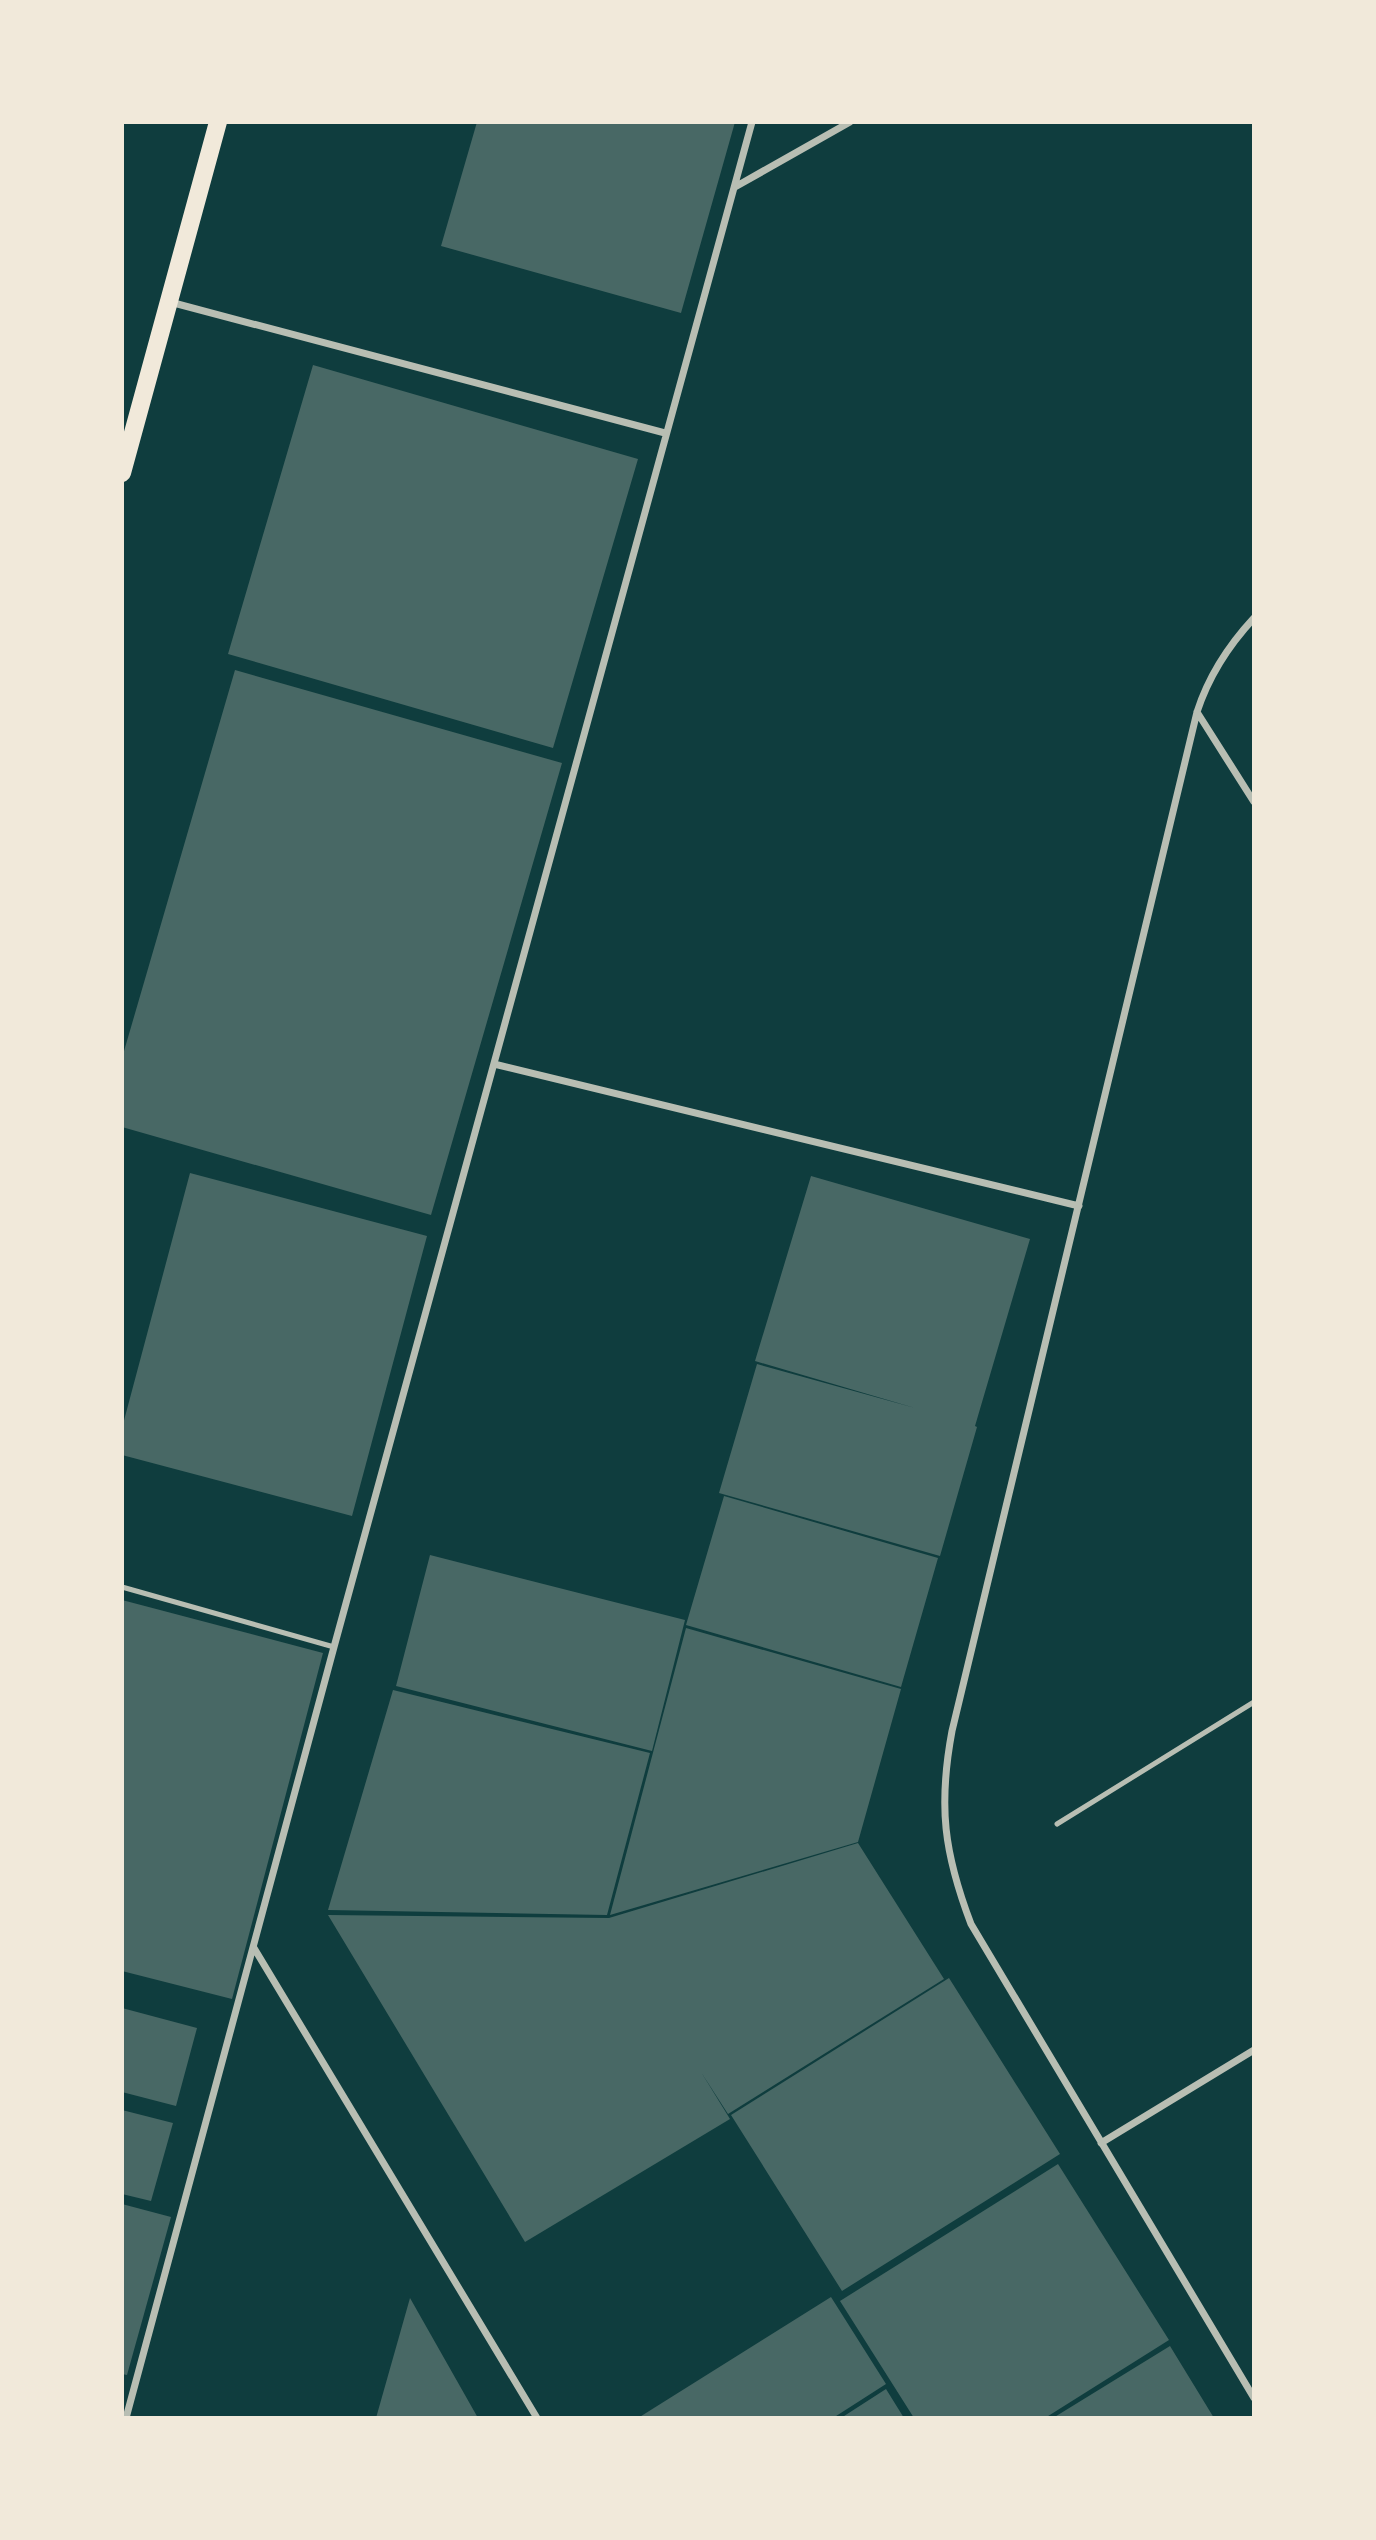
<svg xmlns="http://www.w3.org/2000/svg" width="1376" height="2540" font-family="Rubik,sans-serif">
	<rect width="100%" height="100%" fill="#0f3d3e"/>
	<!-- building -->
	<path fill="#486865" d="M477 122H735L681 313 441 246Z
		M313 365 638 459 553 748 228 654Z
		M235 670 562 763 431 1215 122 1127V1058Z
		M190 1173 427 1236 352 1516 122 1455V1428Z
		M811 1176 1030 1239 975 1426 977 1427 940 1556 719 1493 757 1364 915 1408 755 1361Z
		M724 1496 938 1558 901 1687 686 1625Z
		M430 1555 685 1620 652 1751 396 1686Z
		M122 1600 323 1653 232 1999 122 1971Z
		M686 1628 901 1689 858 1842 610 1915Z
		M393 1690 650 1753 607 1915 328 1910Z
		M858 1843 944 1979 728 2114 701 2072 730 2119 525 2242 328 1915 609 1918Z
		M949 1978 1060 2154 842 2291 731 2115Z
		M122 2008 197 2028 176 2106 122 2092Z
		M122 2110 173 2123 151 2201 122 2194Z
		M1058 2164 1169 2340 1045 2418H914L840 2301Z
		M122 2204 171 2217 127 2375 122 2374Z
		M831 2297 886 2384 833 2418H638Z
		M410 2298 478 2418H376Z
		M1170 2346 1214 2418H1053Z
		M886 2389 904 2418H841Z"/>
	<g fill="none" stroke-linecap="round" stroke-linejoin="round">
		<!-- service -->
		<path stroke="#b8beb3" stroke-width="5" d="M122 1587 334 1647
			M1057 1824 1254 1702"/>
		<!-- minor -->
		<path stroke="#b8beb3" stroke-width="7" d="M735 187 850 122
			M170 302 665 433
			M1254 618C1228 646 1209 675 1197 712L952 1731C938 1806 944 1853 971 1924L1254 2398
			M1197 712 1254 802
			M494 1064 1079 1206
			M254 1948 537 2418
			M1101 2143 1254 2050
			M126 2418 334 1647 752 122"/>
		<!-- primary -->
		<path stroke="#f1e9da" stroke-width="18" d="M122 473 218 122"/>
	</g>
	<!-- border -->
	<rect width="1376" height="2540" fill="none" stroke="#f1e9da" stroke-width="248"/>
</svg>
